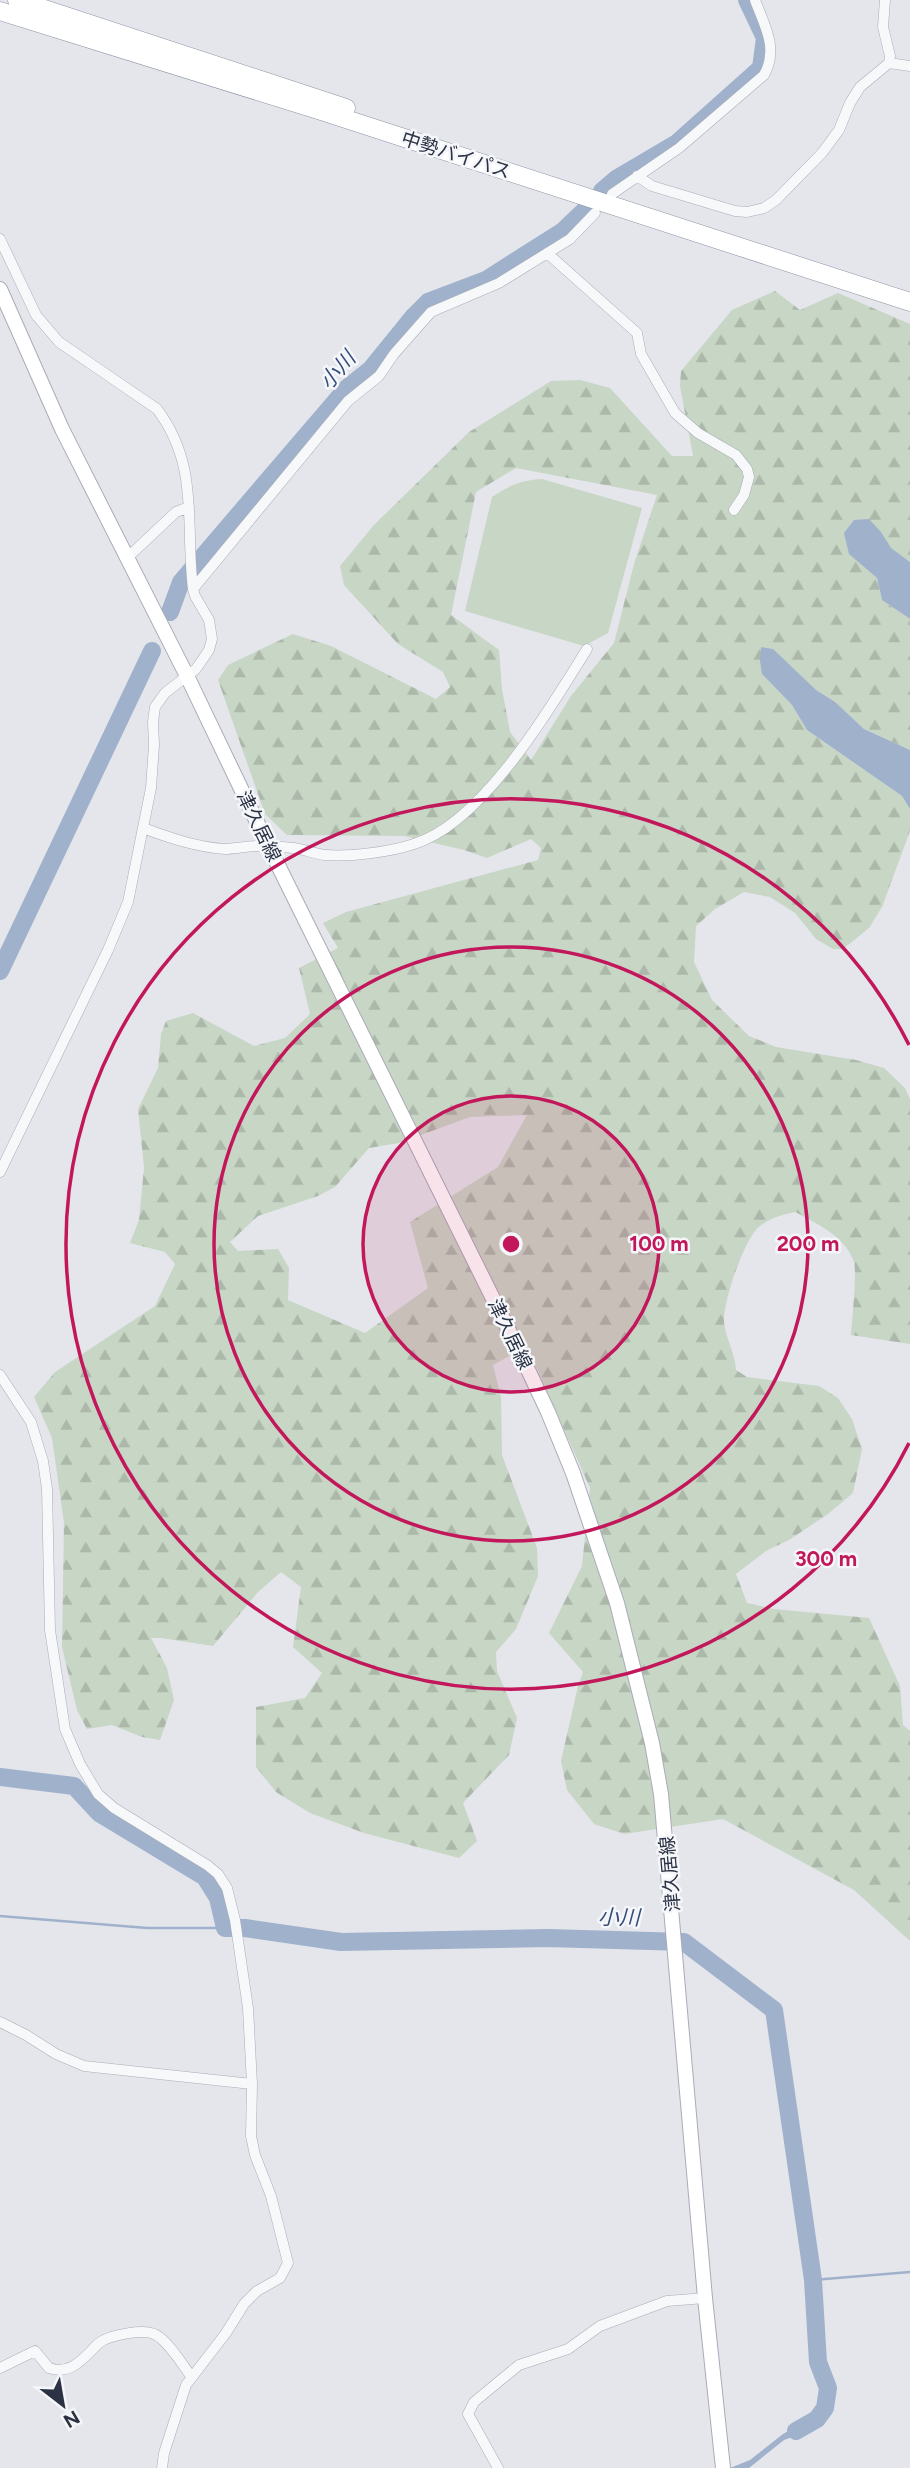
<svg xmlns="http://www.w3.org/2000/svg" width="910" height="2468" font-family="Figtree,'Noto Sans JP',sans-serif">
	<defs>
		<pattern id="forest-firs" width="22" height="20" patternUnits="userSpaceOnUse" patternTransform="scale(1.75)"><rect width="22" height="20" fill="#c8d6c5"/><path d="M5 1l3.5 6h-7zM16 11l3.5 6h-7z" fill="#acb8aa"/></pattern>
	</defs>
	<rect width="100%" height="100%" fill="#e4e6ec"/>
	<!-- forest -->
	<path fill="url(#forest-firs)" fill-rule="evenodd" d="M775 291 800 310 838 293 910 324V562L891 549 881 532 850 554 877 578 882 600 910 619V750L864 729 835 703 816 690 762 674 792 705 807 730 902 796 910 809V831L882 907 869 928 843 949H833L816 939 795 913 770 897 744 892 715 909 696 926 694 962 712 1000 749 1036 776 1047 856 1060 884 1068 905 1088 910 1099V1344L851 1335C852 1320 857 1273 854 1262 846 1237 816 1223 795 1212 780 1215 762 1220 753 1234 741 1251 723 1302 724 1322 725 1337 735 1352 736 1370L747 1377 819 1386 838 1398 852 1419 862 1449 853 1493 828 1514 789 1540 766 1551 736 1574 747 1603 774 1609 869 1618 900 1686 903 1725 910 1731V1941L854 1890 723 1819 624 1834 594 1824 567 1790 561 1761 578 1686 583 1672 549 1633 582 1566 590 1488 527 1346 493 1365 501 1397 502 1455 537 1548 538 1576 516 1629 496 1652 497 1671 517 1718 509 1755 463 1803 477 1841 459 1858 364 1833 310 1813 276 1792 256 1767V1707L305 1698 322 1673 293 1647 301 1587 281 1572 258 1592 213 1646 161 1638H151L167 1668 174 1700 160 1740 142 1737 112 1725 87 1729 77 1710 62 1647 64 1523 52 1438 34 1397 55 1372 155 1306 175 1264 165 1252 130 1243 139 1220 144 1168 138 1109 158 1068 161 1034 166 1021 193 1013 254 1046 285 1038 310 1014 299 968 338 948 323 923 346 912 538 860 541 848 531 839 487 858 464 850 404 836 287 835 265 814 218 680 228 665 293 634 331 646 436 699 450 687 443 672 398 644 344 585 340 566 373 526 469 432 551 381 580 380 610 388 672 456H693L680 386 681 371 732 310ZM516 468 657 495 634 564 614 643 571 696 531 760 510 732 502 689 499 650 451 615 476 492ZM527 1115 498 1167 410 1222 428 1288 365 1333 288 1300 289 1268 278 1249 238 1251 230 1242 258 1216 318 1196 335 1187 369 1148 399 1143 470 1117Z"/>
	<!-- green -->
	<path fill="#c8d6c5" d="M542 479 642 508 608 633 584 646 465 611 492 497C508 486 521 480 542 479Z"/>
	<!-- water -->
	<path fill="#a0b1cb" d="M869 519 881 532 891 548 910 562V619L882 600 877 578 849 554 844 533 854 520Z
		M761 647 773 649 816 690 835 702 864 729 910 750V831V809L902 796 807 730 792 705 762 674 760 661Z
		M814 2417 818 2423 812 2430 784 2440 749 2468H730L750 2460 783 2434Z"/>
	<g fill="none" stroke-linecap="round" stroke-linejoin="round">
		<!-- stream -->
		<path stroke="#a0b1cb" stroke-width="2.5" d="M0 1916 147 1928H225
			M813 2280 910 2272"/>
		<!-- river -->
		<path stroke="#a0b1cb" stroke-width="18" d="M602 191 616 179 677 143 761 68 765 38 747 0
			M170 612 181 582 347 388 371 369 414 316 428 302 486 280 563 231 584 211
			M0 971 152 651
			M0 1777 74 1786 99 1813 205 1877 218 1898 225 1928H245L341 1942 548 1938 684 1942 774 2010 813 2280 818 2362 828 2388 825 2408 817 2419 796 2431"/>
		<!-- street casing -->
		<g stroke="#a9acb6" stroke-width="11">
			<path id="street" d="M889 63 910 66
				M637 176 652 186 735 211 747 212 764 208 776 200 822 153 839 130 850 103 860 87 889 63 890 56 883 27 885 0
				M612 194 679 148 764 75C779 48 764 25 755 0
				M0 239 36 315 59 342 157 409C200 466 185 524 193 589L195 596 209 620 212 639 209 650 196 669 165 693 155 707 153 722 154 745 151 788 128 902 108 950 0 1172
				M547 253 637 333 641 354 675 413 698 433 736 455 747 469 749 477 744 495 734 510
				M126 559 176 512 189 507
				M193 589 348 401 379 376 394 354 431 312 499 283 570 239 595 213
				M143 828C170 838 196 847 225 849 235 849 246 846 257 846 268 845 282 847 294 848 304 849 314 854 325 855 350 857 390 852 414 844 483 823 550 708 587 649
				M0 1375 31 1422 43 1461 47 1489 50 1630 65 1729 80 1764 98 1794 114 1808 207 1865 218 1874 227 1888 235 1920 248 2008 252 2084 251 2136 255 2155 271 2196 288 2263 280 2278 257 2291 244 2304 226 2333 186 2385 164 2453 162 2468
				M0 2022 26 2035 56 2054 84 2066 252 2084
				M0 2368 35 2351 49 2368C72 2376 85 2356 99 2343 109 2335 145 2328 156 2335 168 2341 182 2364 191 2376
				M498 2468 468 2414 474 2402 519 2365 568 2349 600 2326 667 2301 705 2298"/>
		</g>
		<!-- secondary casing -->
		<g stroke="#a9acb6" stroke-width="16">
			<path id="secondary" d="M0 289 62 429 188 678 269 847 522 1357 548 1412 573 1473 617 1603 652 1743 661 1794 705 2298 723 2468"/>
		</g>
		<!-- highway casing -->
		<g stroke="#8b92a2" stroke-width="19">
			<path id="highway" d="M17 0 346 108
				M0 11 318 110 910 302"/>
		</g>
		<!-- street -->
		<use href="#street" stroke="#f7f8fa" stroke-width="10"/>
		<!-- secondary -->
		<use href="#secondary" stroke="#fff" stroke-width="14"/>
		<!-- highway -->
		<use href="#highway" stroke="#fff" stroke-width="18"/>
	</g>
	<!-- distance rings -->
	<circle cx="511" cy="1244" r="148" fill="#c2185b" fill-opacity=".12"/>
	<g fill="none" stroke="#c2185b" stroke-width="3.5">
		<circle cx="511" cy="1244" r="148"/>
		<circle cx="511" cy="1244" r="297"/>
		<path d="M909 1443A445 445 0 1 1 909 1045"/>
	</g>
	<g text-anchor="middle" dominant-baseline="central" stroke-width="5" stroke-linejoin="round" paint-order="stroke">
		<!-- street labels -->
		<g font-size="19" fill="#2b3244" stroke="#f4f6f9">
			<text transform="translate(456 155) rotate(18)">中勢バイパス</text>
			<text transform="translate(259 826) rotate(64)">津久居線</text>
			<text transform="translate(510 1334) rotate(64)">津久居線</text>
			<text transform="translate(670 1874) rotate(-95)">津久居線</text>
		</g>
		<!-- water labels -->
		<g font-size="21" font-style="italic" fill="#354d79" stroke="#f4f6f9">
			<text transform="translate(337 370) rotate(-49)">小川</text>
			<text transform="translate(619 1917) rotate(1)">小川</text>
		</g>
	</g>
	<circle cx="511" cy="1244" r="10" fill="#c2185b" stroke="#f4f6f9" stroke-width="3.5"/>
	<g font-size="21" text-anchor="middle" font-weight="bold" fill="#c2185b" stroke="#f4f6f9" stroke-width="5" stroke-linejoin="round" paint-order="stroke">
		<text x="659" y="1251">100 m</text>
		<text x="808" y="1251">200 m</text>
		<text x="826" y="1566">300 m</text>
	</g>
	<!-- north arrow -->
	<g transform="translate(63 2405) rotate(149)" stroke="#f4f6f9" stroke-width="5" paint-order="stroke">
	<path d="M0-5L12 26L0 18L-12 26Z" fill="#2b3244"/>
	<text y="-10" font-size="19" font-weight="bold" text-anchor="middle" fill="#2b3244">N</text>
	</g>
</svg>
